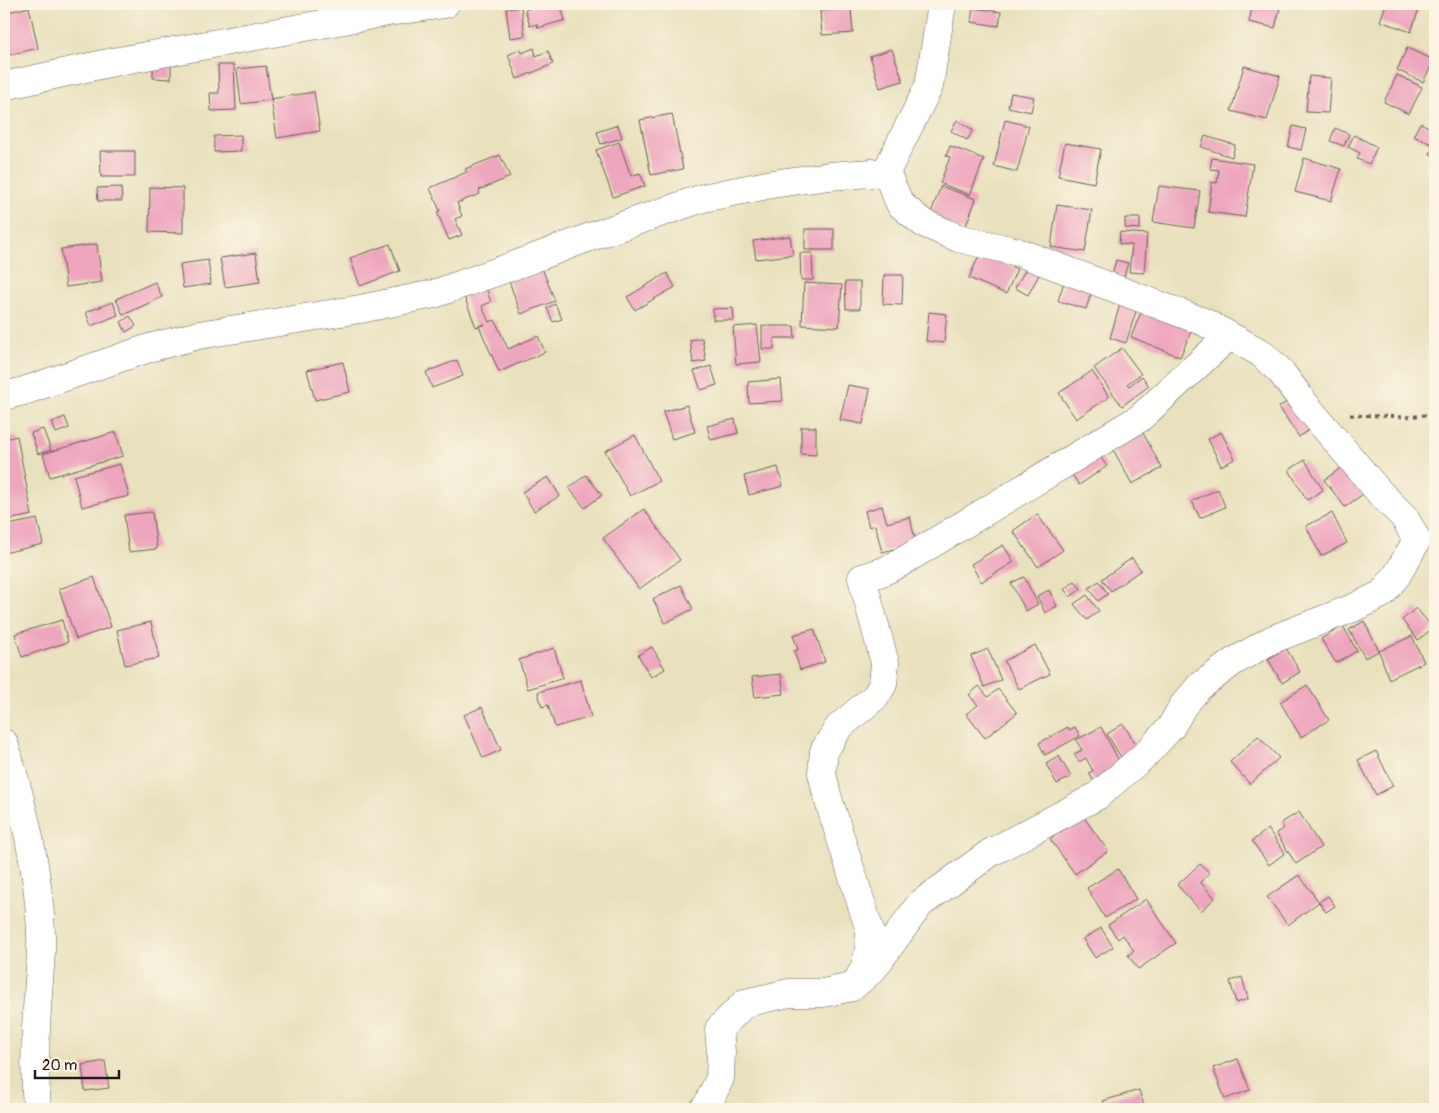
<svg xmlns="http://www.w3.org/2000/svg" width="1439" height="1113" font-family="Pangolin,sans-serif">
	<rect width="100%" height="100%" fill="#fcf5e5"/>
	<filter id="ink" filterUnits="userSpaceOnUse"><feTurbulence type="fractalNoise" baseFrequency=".02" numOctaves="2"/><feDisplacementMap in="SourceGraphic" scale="10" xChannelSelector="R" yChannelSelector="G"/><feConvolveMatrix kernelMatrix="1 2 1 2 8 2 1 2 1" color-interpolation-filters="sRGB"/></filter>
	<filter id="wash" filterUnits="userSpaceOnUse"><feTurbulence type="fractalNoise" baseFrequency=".0096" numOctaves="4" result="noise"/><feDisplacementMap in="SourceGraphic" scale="20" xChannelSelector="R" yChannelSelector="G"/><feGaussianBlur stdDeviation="1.12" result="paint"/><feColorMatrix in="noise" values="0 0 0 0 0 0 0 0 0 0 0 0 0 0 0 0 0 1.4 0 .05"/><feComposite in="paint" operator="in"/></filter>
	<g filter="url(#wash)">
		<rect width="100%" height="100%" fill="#e9e1be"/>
		<g id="blocks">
			<!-- building -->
			<path fill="#eea5be" d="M544 4H560L565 20 538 28 537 24 530 26 525 10Z
				M1253 4H1281L1275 28 1249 22Z
				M1386 4H1412L1420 6 1411 32 1380 21Z
				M29 7 38 48 4 56V13Z
				M521 7 525 36 510 38 506 9Z
				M851 8 853 33 822 35 820 11Z
				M973 8 1001 12 999 26 971 22Z
				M534 48 536 56 548 51 553 64 517 79 508 55 521 49 522 53Z
				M1407 48 1434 60 1423 82 1397 70Z
				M892 49 903 81 880 88 870 56Z
				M153 62 171 63V79L153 78Z
				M218 65H234L236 110 211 111 210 93H219Z
				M266 66 271 100 241 104 237 69Z
				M1244 66 1280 76 1267 120 1231 111Z
				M1397 75 1422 87 1409 114 1384 102Z
				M1309 76 1331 78 1328 113 1306 112Z
				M314 92 320 131 277 138 271 99Z
				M1011 93 1034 97 1031 112 1008 107Z
				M672 114 683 169 651 175 640 120Z
				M957 120 973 130 967 140 951 131Z
				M1005 120 1029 126 1017 172 994 166Z
				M1420 123 1435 130V156L1430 154 1434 145 1413 136Z
				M618 125 622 138 601 144 597 132Z
				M1293 126 1306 129 1301 150 1288 147Z
				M1335 128 1349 134 1344 146 1330 141Z
				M241 135V151L214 152V136Z
				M1354 135 1377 147 1369 164 1357 159 1360 153 1348 147Z
				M1205 136 1235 145 1232 157 1201 147Z
				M619 142 631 176 640 173 645 186 613 197 596 150Z
				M1065 143 1101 149 1094 183 1058 176Z
				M950 146 984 159 970 195 940 183 950 157 946 156Z
				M100 151H135V177H101Z
				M500 155 510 177 479 190 480 194 457 203 462 216 455 219 462 235 449 240 437 212 440 211 430 188 467 172 465 169Z
				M1212 158 1253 164 1245 217 1208 212 1212 182 1217 183 1219 170 1210 169Z
				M1304 158 1341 169 1331 201 1295 192Z
				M941 186 976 199 964 231 929 218Z
				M1159 186 1200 191 1194 228 1153 222Z
				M121 187 122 201H98L97 188Z
				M150 187 183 188V233L149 232Z
				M1057 205 1092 210 1085 252 1051 247Z
				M1125 218H1140V229L1125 228Z
				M805 229H834V250H805Z
				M1120 232 1147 234 1144 273 1129 272 1132 245 1119 244Z
				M790 236 793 255 756 259 753 241Z
				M97 244 102 282 66 287 61 249Z
				M390 244 400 271 360 286 350 258Z
				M256 253 260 282 225 287 220 258Z
				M800 253H812L813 280H801Z
				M980 253 1017 269 1006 294 969 278Z
				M208 260 211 284 183 288 180 264Z
				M1116 260 1128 263 1124 277 1112 274Z
				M1027 267 1040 273 1028 295 1015 288Z
				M542 268 555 301 521 314 509 281Z
				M667 273 675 287 635 310 627 297Z
				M884 275H903L902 305 883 304Z
				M1065 279 1093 287 1086 309 1058 301Z
				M155 282 162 297 123 315 116 299Z
				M845 282H860V309H846Z
				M804 283 842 285 839 327 802 325Z
				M486 288 491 302 482 306 489 322 495 320 508 349 538 336 545 352 499 372 479 326 485 324 476 327 464 296Z
				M113 302 118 315 91 326 86 312Z
				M555 304 562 319 553 322 547 308Z
				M1120 304 1137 308 1126 343 1110 338Z
				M1143 307 1193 327 1180 357 1131 337Z
				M733 308 734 320H713V309Z
				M929 312 947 314 944 343 926 341Z
				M130 316 136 326 126 332 121 322Z
				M757 325 761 362 736 364 733 327Z
				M762 326H794L795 338H774V349H762Z
				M702 338 706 361 693 363 690 340Z
				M1122 348 1141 374 1127 384 1129 386 1142 376 1149 386 1122 406 1094 368Z
				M457 360 463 376 432 388 426 372Z
				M343 362 350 392 315 400 307 370Z
				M711 366 717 385 701 390 694 371Z
				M1092 371 1109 397 1076 419 1059 393Z
				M781 379 783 401 749 403 748 382Z
				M848 385 870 389 863 424 840 420Z
				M1294 397 1314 426 1299 437 1279 407Z
				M687 405 695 432 672 439 663 412Z
				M65 417 69 428 56 433 52 422Z
				M735 419 738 433 711 440 707 426Z
				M1138 424 1162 468 1132 484 1108 440Z
				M801 427H816V455L801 454Z
				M43 429 51 450 38 454 31 433Z
				M116 432 123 456 50 477 43 454Z
				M1221 432 1235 459 1221 466 1208 439Z
				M635 435 659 481 630 496 605 451Z
				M17 436 32 515 4 521V439Z
				M1095 450 1107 466 1079 485 1068 468Z
				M1305 460 1323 490 1307 500 1289 470Z
				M120 464 129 496 82 507 74 476Z
				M1345 465 1366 492 1345 507 1324 480Z
				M778 467 783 486 749 495 744 476Z
				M586 475 602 495 585 508 569 488Z
				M548 477 560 496 534 511 522 492Z
				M1218 489 1225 507 1200 518 1192 501Z
				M882 506 887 523 910 517 916 544 882 552 875 525 869 527 865 511Z
				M644 509 680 560 639 589 603 538Z
				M152 512 157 549 129 552 124 515Z
				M1332 513 1347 543 1321 556 1306 526Z
				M1037 514 1063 550 1038 567 1013 531Z
				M37 519 43 544 4 553V526Z
				M1003 545 1014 562 981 582 971 564Z
				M1132 558 1141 570 1111 591 1102 579Z
				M94 577 111 627 76 639 59 589Z
				M1024 577 1038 604 1026 611 1011 583Z
				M1075 581 1081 589 1070 597 1064 589Z
				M1099 581 1108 594 1098 601 1089 588Z
				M681 585 693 609 665 623 653 599Z
				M1049 590 1057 606 1045 613 1037 596Z
				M1087 595 1099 611 1087 620 1074 604Z
				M1416 608 1433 628 1418 640 1402 620Z
				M62 620 68 642 22 657 15 634Z
				M1364 621 1379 651 1412 636 1424 662 1389 679 1379 651 1365 658 1349 630Z
				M151 622 159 658 125 665 117 630Z
				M1343 626 1357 651 1336 663 1321 639Z
				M814 629 825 662 800 670 794 651 798 650 793 635Z
				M1035 645 1050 674 1019 689 1004 661Z
				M652 647 665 669 651 677 638 655Z
				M554 648 563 678 528 689 519 660Z
				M1286 648 1300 672 1282 683 1268 659Z
				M988 649 1001 680 984 687 971 656Z
				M781 674 784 694 755 697 752 677Z
				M581 680 591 717 555 727 548 705 542 707 538 692Z
				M1307 685 1329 720 1301 737 1280 702Z
				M979 686 988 697 998 689 1017 713 985 738 966 714 978 705 969 695Z
				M482 707 501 750 483 758 464 715Z
				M1123 724 1139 749 1122 759 1107 734Z
				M1068 727 1069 730 1075 727 1080 736 1045 755 1039 743Z
				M1101 727 1124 770 1096 785 1089 773 1093 771 1086 758 1079 762 1074 754 1082 750 1076 740Z
				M1258 736 1279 758 1250 784 1230 762Z
				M1376 751 1393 786 1376 795 1358 760Z
				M1059 756 1071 777 1057 784 1046 764Z
				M1299 812 1321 847 1296 864 1276 833 1284 828 1281 823Z
				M1083 816 1108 851 1075 874 1050 839Z
				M1268 829 1285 853 1269 865 1252 841Z
				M1200 864 1210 873 1200 882 1215 898 1201 911 1177 885Z
				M1118 869 1136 899 1105 918 1087 888Z
				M1299 875 1319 902 1288 925 1267 897Z
				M1328 896 1335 906 1326 912 1319 902Z
				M1146 899 1176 943 1138 969 1128 955 1134 951 1123 935 1118 939 1108 925Z
				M1101 928 1113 947 1095 958 1083 939Z
				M1242 977 1248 999 1236 1003 1230 981Z
				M1238 1059 1250 1090 1225 1099 1213 1068Z
				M105 1061 109 1088 85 1091 82 1065Z
				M1139 1090 1145 1109H1106L1103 1101Z"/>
		</g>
	</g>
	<g filter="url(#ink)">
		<use href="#blocks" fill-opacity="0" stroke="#646155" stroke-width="1"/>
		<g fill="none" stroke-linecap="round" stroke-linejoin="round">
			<!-- minor casing -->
			<g stroke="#646155" stroke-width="29">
				<path id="minor" d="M4 86 113 62 388 12 445 4
					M886 172 929 86 942 4
					M4 396 24 391 149 348 199 335 360 309 434 294 521 263 590 237 703 198 772 184 829 176 886 172
					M4 743C23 805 39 868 41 934 42 954 39 975 38 995 35 1033 34 1071 37 1109
					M860 976C869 963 869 946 870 931L827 795 822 773 824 751 839 727 876 696 883 684 885 663 862 578 882 572 900 563 1140 418 1229 336
					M704 1109 707 1106 720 1078 721 1052 719 1029 745 1003 789 993H823L852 987 873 969 920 904 990 853 1097 796 1146 754 1171 727 1183 706 1199 687 1233 662 1271 640 1353 608 1382 594 1397 575 1417 540 1404 517 1380 493 1304 403 1281 372 1261 353 1204 322 1018 252 958 238 923 223 900 204 886 172"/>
			</g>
			<!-- path -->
			<path stroke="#646155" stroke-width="3" stroke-dasharray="4 4" stroke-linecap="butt" d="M1350 415 1406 417 1435 414"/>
			<!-- minor -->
			<use href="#minor" stroke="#fff" stroke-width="28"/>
		</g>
	</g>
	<!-- margin -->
	<rect width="1439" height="1113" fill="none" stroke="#fcf5e5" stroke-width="20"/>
	<!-- scale -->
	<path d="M35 1070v8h84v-8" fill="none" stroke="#1c1c1c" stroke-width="2.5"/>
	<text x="42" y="1070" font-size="15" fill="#1c1c1c" stroke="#fcf5e5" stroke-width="4" paint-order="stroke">20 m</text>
</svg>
